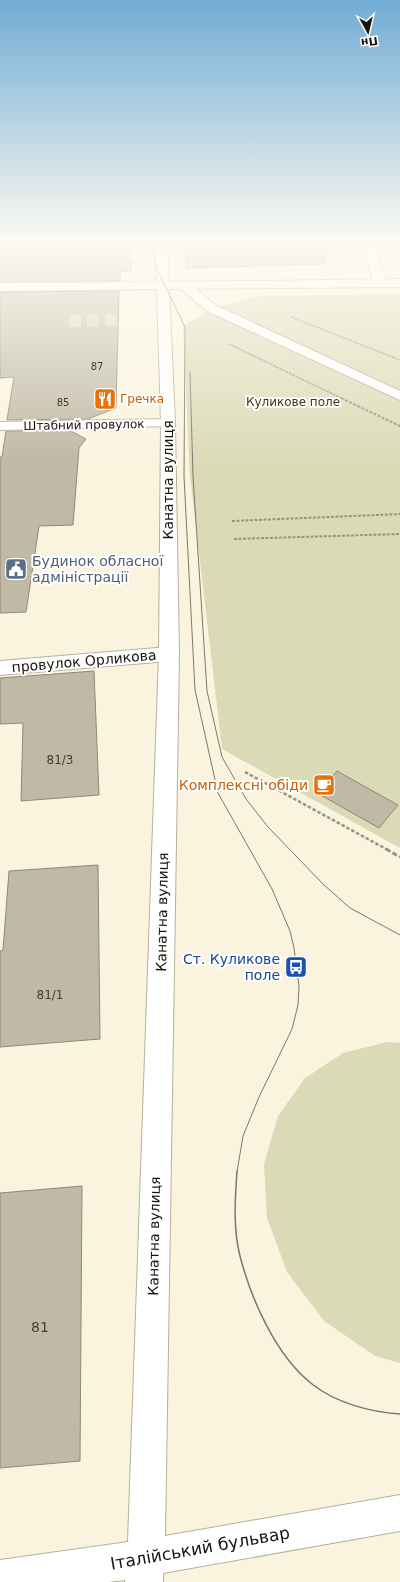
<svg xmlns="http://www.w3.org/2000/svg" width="400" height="1582" font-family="'DejaVu Sans',sans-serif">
	<rect width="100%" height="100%" fill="#faf4df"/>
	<!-- green -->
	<path fill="#d9dbb6" d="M400 294V848L222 749 190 476 183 326 212 309 260 296Z
		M387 1042 400 1043V1363L375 1356 324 1321 287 1272 267 1218 264 1164 278 1116 305 1078 343 1053Z"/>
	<!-- building -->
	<path fill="#bfb9a5" stroke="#8e8875" d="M0 242H131V271H120V281L0 282Z
		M185 242H326V264L186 268Z
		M119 291 116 408 88 419 7 420 14 377 0 378V292Z
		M69 430 86 439 79 448 73 525 39 526 26 612 0 613V457H2L6 431Z
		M94 671 99 795 21 801 23 723 0 724V678Z
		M337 771 398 805 379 828 317 793Z
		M98 865 100 1039 0 1047V951L3 950 9 871Z
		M82 1186 80 1461 0 1468V1193Z"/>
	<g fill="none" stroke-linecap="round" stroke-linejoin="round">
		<!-- tertiary-tunnel -->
		<path stroke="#d8d2c0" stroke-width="12" stroke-dasharray="12 6" stroke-linecap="butt" d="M69 321 118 320"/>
		<!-- pedestrian casing -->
		<g stroke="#b6b09c" stroke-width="2">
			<path id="pedestrian" d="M184 281 188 282 215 305 400 391V400L207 311 180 288 178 285 180 282Z"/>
		</g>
		<!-- minor casing -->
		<g stroke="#b6b09c" stroke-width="2">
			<path id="minor" d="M361 242H373L386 283 384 286H376L374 283Z
				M168 419 173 420 175 423 173 426 0 430V422Z
				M169 647 176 649 179 654 176 659 169 661 0 675V661Z"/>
		</g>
		<!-- secondary casing -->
		<g stroke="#b6b09c" stroke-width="2">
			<path id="secondary" d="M155 242H167L169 282 400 279V287L169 289 175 423 179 654 165 1536 400 1495V1531L163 1573V1582H125V1580L108 1582H0V1560L128 1542 159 654 161 423 157 289 0 291V283L157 282Z"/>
		</g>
		<!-- path-far3 -->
		<path stroke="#989384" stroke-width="1.5" stroke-dasharray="2.5 1" stroke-linecap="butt" d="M236 250 239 265
			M131 263 139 262
			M291 317 400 360
			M229 344 343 399"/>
		<!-- path-far2 -->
		<path stroke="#989384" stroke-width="2" stroke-dasharray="3 1.5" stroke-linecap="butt" d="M341 398 400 426
			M232 521 400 514
			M234 539 400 534"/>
		<!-- path-far1 -->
		<path stroke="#989384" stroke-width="2.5" stroke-dasharray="3.5 2" stroke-linecap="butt" d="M245 772 388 850"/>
		<!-- path -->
		<path stroke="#989384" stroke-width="3" stroke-dasharray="5 2.5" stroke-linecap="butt" d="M386 849 400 857"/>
		<!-- pedestrian -->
		<use href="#pedestrian" fill="#fff" fill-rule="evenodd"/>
		<!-- minor -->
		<use href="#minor" fill="#fff" fill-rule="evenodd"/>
		<!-- secondary -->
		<use href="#secondary" fill="#fff" fill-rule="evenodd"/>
		<!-- tram-far1 -->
		<path stroke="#7c776a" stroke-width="1" d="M152 242 153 257 158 271 185 327 184 476 195 690 218 793 272 889 290 931 294 948 299 986 298 1005 292 1029 259 1097 243 1136 237 1172
			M190 372 193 476 207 691 222 757 246 799 268 827 323 884 350 908 400 935"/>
		<!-- tram -->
		<path stroke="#7c776a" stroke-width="1.5" d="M237 1171C235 1199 233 1229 240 1256 251 1299 276 1356 312 1384 336 1403 370 1412 400 1414"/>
	</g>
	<!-- sky -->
	<linearGradient id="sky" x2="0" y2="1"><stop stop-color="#71acd4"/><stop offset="0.52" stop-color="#fdfaf1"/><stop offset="1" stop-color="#fdfaf1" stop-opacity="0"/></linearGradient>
	<rect width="400" height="464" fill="url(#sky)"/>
	<!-- icons -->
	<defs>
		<g id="restaurant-square" transform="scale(1.15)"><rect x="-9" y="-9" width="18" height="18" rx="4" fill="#e8710a" stroke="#fff"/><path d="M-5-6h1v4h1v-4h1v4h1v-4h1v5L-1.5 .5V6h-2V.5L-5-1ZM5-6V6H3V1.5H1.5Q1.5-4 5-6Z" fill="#fff"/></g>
		<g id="civic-square" transform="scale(1.15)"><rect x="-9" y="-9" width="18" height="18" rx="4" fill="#5c6f8a" stroke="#fff"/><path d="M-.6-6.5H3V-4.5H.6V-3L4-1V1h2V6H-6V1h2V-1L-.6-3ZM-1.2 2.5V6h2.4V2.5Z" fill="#fff"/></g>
		<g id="cafe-square" transform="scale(1.15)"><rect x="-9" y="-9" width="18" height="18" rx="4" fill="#e8710a" stroke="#fff"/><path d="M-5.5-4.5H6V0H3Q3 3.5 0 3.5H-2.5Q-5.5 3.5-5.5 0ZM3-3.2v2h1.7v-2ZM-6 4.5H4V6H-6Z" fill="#fff"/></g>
		<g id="bus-square" transform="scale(1.15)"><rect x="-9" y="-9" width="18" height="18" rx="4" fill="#1a4fb4" stroke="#fff"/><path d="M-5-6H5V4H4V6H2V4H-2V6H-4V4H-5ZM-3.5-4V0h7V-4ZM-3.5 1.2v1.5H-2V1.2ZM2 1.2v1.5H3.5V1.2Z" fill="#fff"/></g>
	</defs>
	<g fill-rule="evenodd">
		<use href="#restaurant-square" x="105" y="399"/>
		<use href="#civic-square" x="16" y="569"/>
		<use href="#cafe-square" x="324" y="785"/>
		<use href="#bus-square" x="296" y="967"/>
	</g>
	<g text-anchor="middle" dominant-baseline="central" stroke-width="4" stroke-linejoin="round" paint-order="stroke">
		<!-- far-number labels -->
		<g font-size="10" fill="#413d33">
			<text x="97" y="366">87</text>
			<text x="63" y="402">85</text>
		</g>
		<!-- far-food labels -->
		<g font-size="12" fill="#c56008" stroke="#fff" text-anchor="start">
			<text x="120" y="399">Гречка</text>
		</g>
		<!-- far-park labels -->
		<g font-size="12" fill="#38390d" stroke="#fff">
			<text x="293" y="402">Куликове поле</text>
		</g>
		<!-- far-street labels -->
		<g font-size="12" fill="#17140d" stroke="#fff">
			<text transform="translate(84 425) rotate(-1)">Штабний провулок</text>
		</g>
		<!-- number labels -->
		<g font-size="12" fill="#413d33">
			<text x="60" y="760">81/3</text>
			<text x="50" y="995">81/1</text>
		</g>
		<!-- street labels -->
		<g font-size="14" fill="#17140d" stroke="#fff">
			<text transform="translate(168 480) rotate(-90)">Канатна вулиця</text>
			<text transform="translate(84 661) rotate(-5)">провулок Орликова</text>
			<text transform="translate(162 912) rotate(-89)">Канатна вулиця</text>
			<text transform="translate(154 1236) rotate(-89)">Канатна вулиця</text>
		</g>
		<!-- service labels -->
		<g font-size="14" fill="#4e5e75" stroke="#fff" text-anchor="start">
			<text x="32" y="561">Будинок обласної<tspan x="32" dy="16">адміністрації</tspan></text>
		</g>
		<!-- food labels -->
		<g font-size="14" fill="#c56008" stroke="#fff" text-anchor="end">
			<text x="308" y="785">Комплексні обіди</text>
		</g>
		<!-- transit labels -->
		<g font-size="14" fill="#164399" stroke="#fff" text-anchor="end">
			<text x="280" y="959">Ст. Куликове<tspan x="280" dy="16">поле</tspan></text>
		</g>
		<!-- near-number labels -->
		<g font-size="14" fill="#413d33">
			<text x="40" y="1327">81</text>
		</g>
		<!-- near-street labels -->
		<g font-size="17" fill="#17140d" stroke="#fff">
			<text transform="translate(200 1548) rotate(-10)">Італійський бульвар</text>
		</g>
	</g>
	<!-- north arrow -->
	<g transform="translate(368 32) rotate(172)" stroke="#ffffff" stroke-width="3" paint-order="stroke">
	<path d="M0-3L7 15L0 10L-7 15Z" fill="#17140d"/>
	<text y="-6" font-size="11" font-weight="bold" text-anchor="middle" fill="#17140d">Пн</text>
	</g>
</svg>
